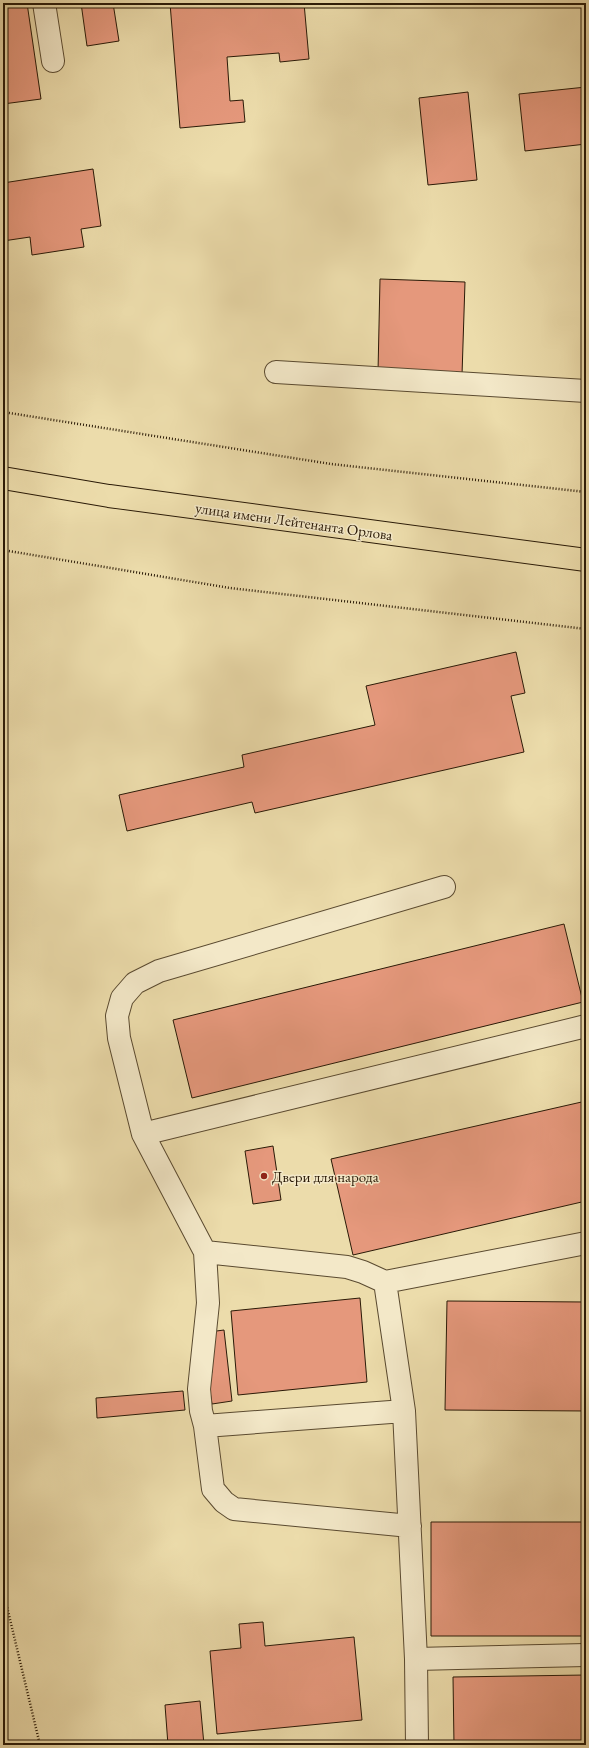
<svg xmlns="http://www.w3.org/2000/svg" width="589" height="1748" font-family="'EB Garamond',serif">
	<rect width="100%" height="100%" fill="#ecdcab"/>
	<filter id="stains"><feTurbulence type="fractalNoise" baseFrequency=".005" numOctaves="4"/><feColorMatrix values="0 0 0 0 .2 0 0 0 0 .09 0 0 0 0 .02 0 0 0 .5 -.17"/></filter>
	<radialGradient id="worn" r=".72"><stop offset=".6" stop-color="#630" stop-opacity="0"/><stop offset="1" stop-color="#630" stop-opacity=".3"/></radialGradient>
	<!-- building -->
	<path fill="#e5987c" stroke="#2a1a07" d="M3 3H27L41 99 3 104Z
		M81 3H113L119 41 87 46Z
		M170 3H222L223 7 267 3H304L309 59 280 62 279 53 227 57 230 101 243 100 245 122 180 128Z
		M586 87V144L525 151 519 94Z
		M468 92 477 180 428 185 419 98Z
		M93 169 101 226 81 229 84 247 32 255 30 237 3 241V183Z
		M380 279 465 282 462 375 378 372Z
		M516 652 525 693 511 696 524 752 255 813 252 802 127 831 119 795 244 767 242 755 375 725 366 686Z
		M564 924 583 1002 192 1098 173 1020Z
		M586 1101V1201L353 1255 331 1159Z
		M273 1146 281 1200 253 1204 245 1151Z
		M360 1298 367 1382 238 1395 231 1311Z
		M447 1301 586 1302V1411L445 1410Z
		M224 1330 232 1401 212 1404 208 1380 212 1372 209 1332Z
		M183 1391 185 1410 97 1418 96 1398Z
		M431 1522H586V1636H431Z
		M263 1622 265 1646 354 1637 362 1720 217 1734 210 1651 241 1648 239 1624Z
		M586 1675V1745H454L453 1677Z
		M200 1701 204 1745H168L165 1705Z"/>
	<g fill="none" stroke-linecap="round" stroke-linejoin="round">
		<!-- minor casing -->
		<g stroke="#5a4a30" stroke-width="24">
			<path id="minor" d="M44 3 53 61
				M276 372 586 391
				M143 1134 586 1026
				M205 1252 347 1267 363 1272 385 1282 586 1243
				M385 1282 404 1411 416 1659 417 1745
				M404 1411 205 1426 201 1411 199 1389 208 1303 205 1252 143 1134 119 1038 117 1016 122 998 135 983 159 971 444 887
				M205 1426 213 1489 224 1502 234 1509 410 1526
				M416 1659 586 1655"/>
		</g>
		<!-- major casing -->
		<g stroke="#2a1a07" stroke-width="24">
			<path id="major" d="M3 478 109 496 586 560"/>
		</g>
		<!-- path -->
		<path stroke="#2a1a07" stroke-width="2.5" stroke-dasharray="1 2" stroke-linecap="butt" d="M3 412 331 464 586 492
			M3 550 230 588 586 629
			M3 1590 40 1745"/>
		<!-- minor -->
		<use href="#minor" stroke="#f3e8c8" stroke-width="22"/>
		<!-- major -->
		<use href="#major" stroke="#ecdcab" stroke-width="22"/>
	</g>
	<!-- markers -->
	<circle fill="#8f2418" stroke="#f3e8c8" stroke-width="1.5" cx="264" cy="1176" r="4"/>
	<g text-anchor="middle" dominant-baseline="central" stroke-width="3" stroke-linejoin="round" paint-order="stroke">
		<!-- street labels -->
		<g font-size="15" fill="#2a1a07" stroke="#f3e8c8">
			<text transform="translate(294 521) rotate(8)">улица имени Лейтенанта Орлова</text>
		</g>
		<!-- poi labels -->
		<g font-size="15" fill="#2a1a07" stroke="#f3e8c8" text-anchor="start">
			<text x="272" y="1176">Двери для народа</text>
		</g>
	</g>
	<!-- margin -->
	<rect width="589" height="1748" fill="none" stroke="#ecdcab" stroke-width="16"/>
	<rect x="4" y="4" width="581" height="1740" fill="none" stroke="#2a1a07" stroke-width="2"/>
	<rect x="8" y="8" width="573" height="1732" fill="none" stroke="#2a1a07"/>
	<rect width="100%" height="100%" filter="url(#stains)"/>
	<rect width="100%" height="100%" fill="url(#worn)"/>
</svg>
